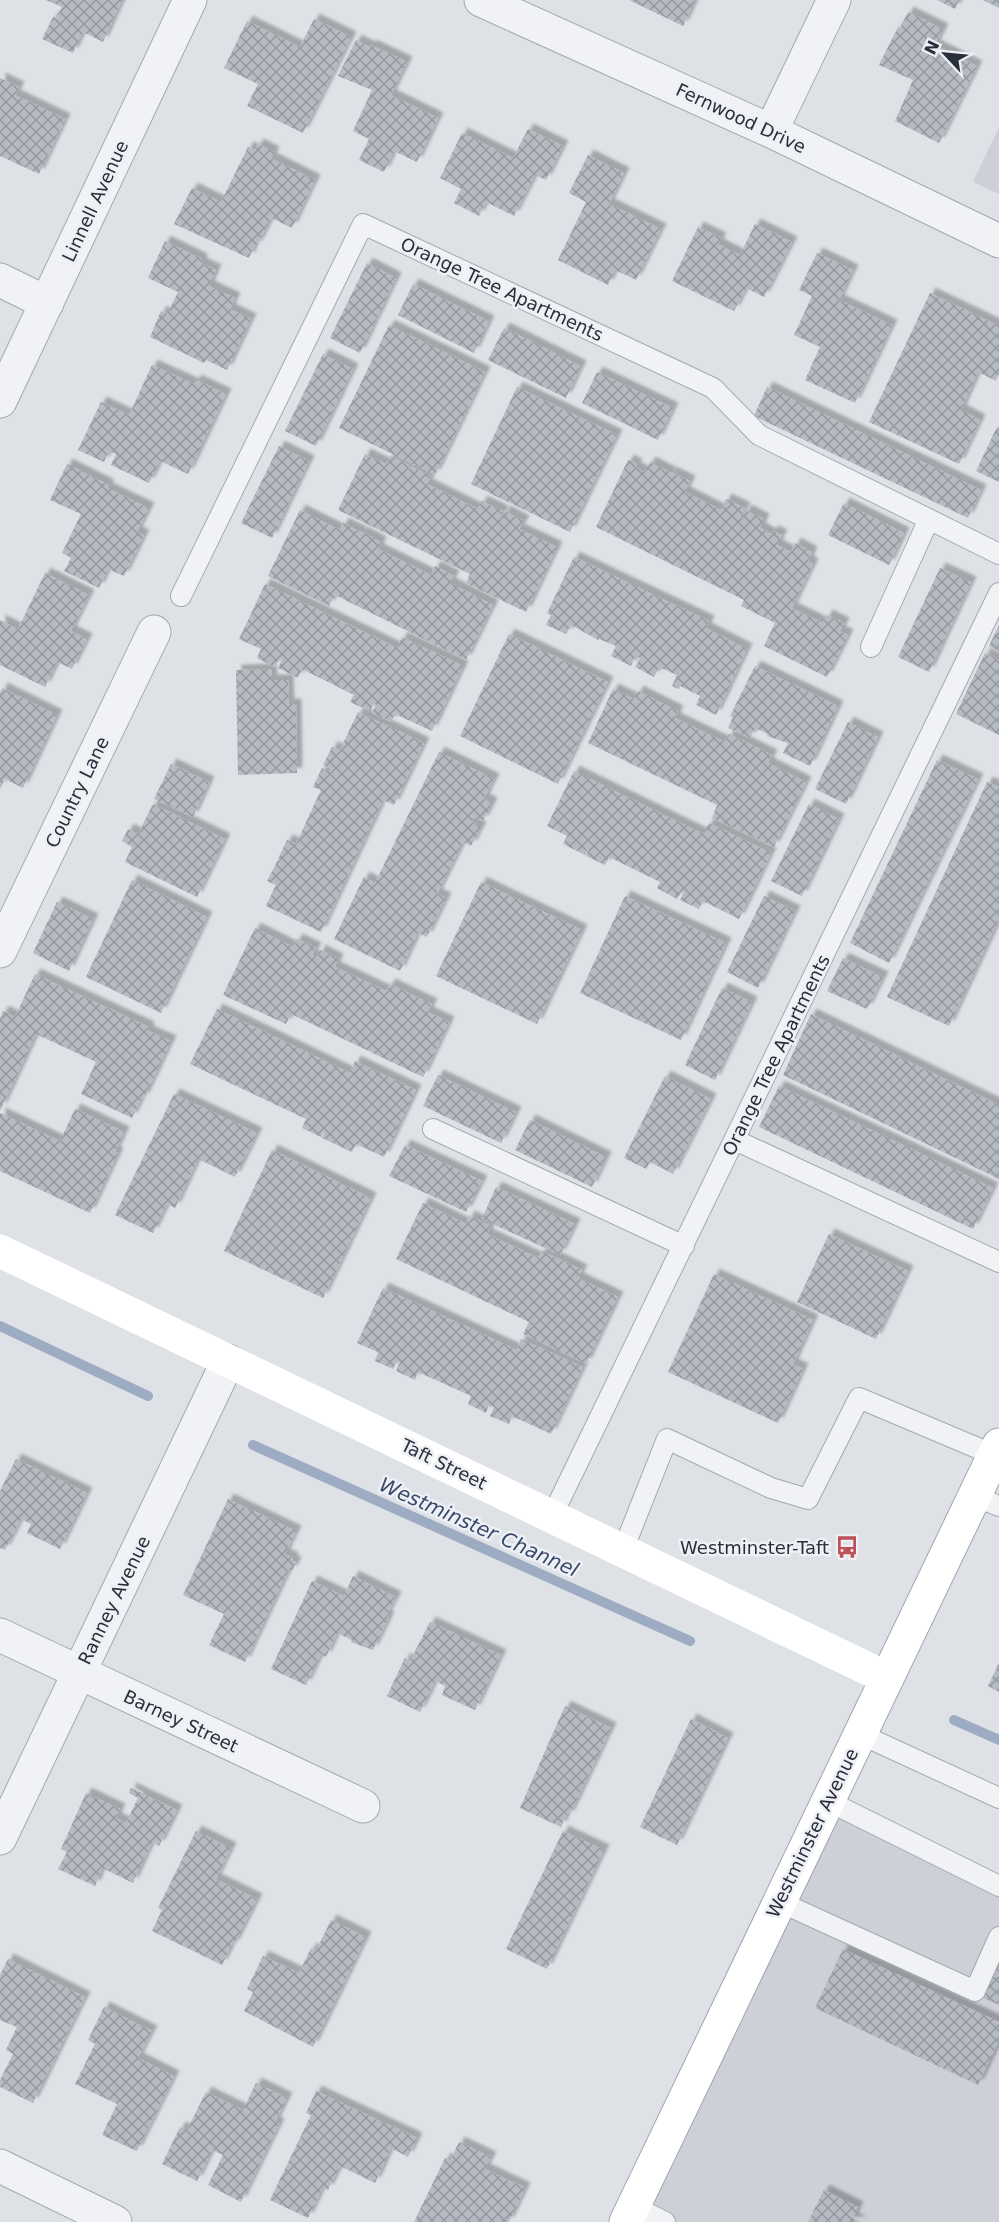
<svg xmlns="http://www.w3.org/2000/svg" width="999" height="2222" font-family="'DejaVu Sans',sans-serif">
	<defs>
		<pattern id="building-cross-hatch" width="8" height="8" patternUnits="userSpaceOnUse" patternTransform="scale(1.5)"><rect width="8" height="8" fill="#b6bac2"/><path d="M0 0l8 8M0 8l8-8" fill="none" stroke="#94989f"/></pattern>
		<filter id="shadow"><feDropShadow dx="5.5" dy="-5.5" stdDeviation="1.5" flood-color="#0004"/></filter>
	</defs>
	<rect width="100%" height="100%" fill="#dee1e6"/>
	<!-- built -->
	<path fill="#cdd0d7" d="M999 127V194L973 182Z
		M828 1801 999 1885V2222H628Z"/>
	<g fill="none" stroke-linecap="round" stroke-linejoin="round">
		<!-- stream -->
		<path stroke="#9dacc3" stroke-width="10" d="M0 1326 148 1396
			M253 1445 690 1641
			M954 1720 999 1740"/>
	</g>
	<!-- building -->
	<path fill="url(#building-cross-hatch)" filter="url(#shadow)" d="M46 0H122L103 42 83 32 73 53 42 39 53 17 56 18 62 7Z
		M629 0H695L683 26Z
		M937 0H959L955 9Z
		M983 0H999V8Z
		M908 12 943 29 935 45 977 66 939 143 895 121 913 80 879 65 898 27 900 28Z
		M314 19 351 37 303 133 247 106 258 84 224 68 247 21 300 47Z
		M356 40 370 47 371 45 407 62 391 95 438 118 417 162 394 151 384 172 359 160 369 139 353 131 372 90 338 76Z
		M0 78 19 87 15 95 65 119 39 174 0 156Z
		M528 129 563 146 546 180 535 175 514 216 486 202 479 216 454 203 461 189 440 178 462 133 513 158Z
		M258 144 274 152 271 158 315 180 292 228 271 218 257 246 255 244 249 258 174 224 192 188 221 202 248 147 255 150Z
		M588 155 624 173 609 204 661 229 636 280 615 270 608 285 558 260 586 202 569 193Z
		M755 224 792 242 764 297 746 288 734 311 672 281 698 227 721 238 718 244 740 255Z
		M165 241 202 259 201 263 216 270 209 286 235 298 230 309 251 319 227 370 206 360 204 363 150 337 161 311 167 314 178 292 148 278Z
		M817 253 853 270 839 300 892 325 855 403 805 380 820 347 794 335 812 296 799 290Z
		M367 263 396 278 360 353 330 338Z
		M413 284 489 321 474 353 398 315Z
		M930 293 999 326V373L996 381 978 372 961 410 980 420 959 464 869 422Z
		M389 325 485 372 435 475 339 428Z
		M504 328 581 366 566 398 488 360Z
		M323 354 353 369 316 446 285 431Z
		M152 365 194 384 196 380 226 394 188 474 160 461 149 483 111 465 116 454 109 451 104 462 78 450 101 402 129 415Z
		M597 372 673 408 658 440 582 403Z
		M517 387 617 435 570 532 471 484Z
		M767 387 981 490 968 518 754 416Z
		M997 427 999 428V482L976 471Z
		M279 446 309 461 272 538 241 523Z
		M365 454 386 464 390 456 409 465 406 474 410 466 431 476 427 484 478 509 482 501 503 511 499 519 500 520 505 511 524 521 519 529 557 547 526 612 466 583 470 574 338 510Z
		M628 460 637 464 635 467 644 472 650 462 670 472 667 482 671 472 690 481 685 492 721 510 726 499 745 508 740 517 742 518 746 510 764 519 760 528 771 534 773 531 782 535 777 545 791 552 795 543 812 552 808 561 813 564 792 608 823 623 827 615 844 623 840 631 848 635 827 677 764 646 775 623 741 606 744 600 596 527Z
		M67 464 109 485 107 488 149 508 137 532 144 535 124 576 108 569 99 588 64 571 71 558 62 553 81 514 50 500Z
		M844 503 904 533 889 565 828 535Z
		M300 510 340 530 343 523 361 532 358 540 362 532 381 542 378 549 431 575 435 566 454 576 450 583 493 605 466 660 335 595 329 606 268 576Z
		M574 557 709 621 706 628 747 649 716 715 696 705 700 696 680 686 679 689 672 686 677 675 659 667 654 677 635 667 640 658 635 656 631 666 611 656 616 646 599 639 598 640 571 625 566 634 546 625 551 615 547 613Z
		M940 568 971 582 929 672 898 657Z
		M45 573 89 595 71 631 87 639 72 669 57 662 45 687 0 665V620L18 629Z
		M265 584 397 648 402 637 463 666 432 731 395 714 391 722 372 713 376 704 374 703 370 711 350 702 354 695 302 669 298 678 278 668 282 660 279 658 275 667 257 658 261 649 239 639Z
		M999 625V651L989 646Z
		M509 634 608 682 558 784 460 736Z
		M985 653 999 660V735L956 714Z
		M755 666 838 706 810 766 783 753 788 743 767 736 768 734 755 728 750 738 728 728 733 717 730 716Z
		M271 669 272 680H288L289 704H296L297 773 238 775 236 670Z
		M2 688 57 715 23 788 5 779 0 789V693Z
		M613 689 634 699 638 691 678 711 675 718 725 742 729 734 772 755 768 763 806 782 774 847 712 818 717 805 588 743Z
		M358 712 424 743 394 805 383 800 321 932 266 906 276 885 267 881 278 860 285 864 278 859 287 840 296 844 321 790 313 787 322 768 330 772 331 769 323 765 332 747 340 750Z
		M848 722 878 737 846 804 815 789Z
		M439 752 494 779 484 799 492 803 483 821 474 817 472 822 481 827 471 846 463 842 437 894 446 898 427 937 418 933 400 971 334 939 364 877 375 883Z
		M937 760 978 779 889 963 850 943Z
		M171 764 209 782 193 817 154 799Z
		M574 771 703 834 709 823 771 853 739 919 703 901 699 909 680 900 684 892 682 891 677 899 657 888 660 882 609 857 605 865 586 856 589 847 585 855 563 844 567 836 547 826Z
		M987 782 999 787V919L949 1026 887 997Z
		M153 804 225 839 197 897 125 862 132 847 122 841 128 829 138 834Z
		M809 804 839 819 802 896 771 881Z
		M132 880 207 917 161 1013 86 977Z
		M481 882 582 930 537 1024 436 976Z
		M625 896 726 943 681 1040 580 993Z
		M764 896 795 911 758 988 727 972Z
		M57 902 93 919 69 971 33 953Z
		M255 928 293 947 297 939 316 948 312 955 317 958 320 950 338 959 335 967 386 991 390 984 432 1004 428 1012 449 1022 423 1077 291 1014 286 1024 223 995Z
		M843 958 883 977 867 1009 827 991Z
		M35 974 149 1027 148 1031 171 1041 144 1098 142 1097 132 1118 81 1094 96 1062 36 1034 0 1111V1018L3 1011 15 1017Z
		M722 988 752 1002 715 1080 685 1065Z
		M217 1009 350 1073 355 1061 416 1090 384 1157 356 1144 352 1152 322 1138 325 1129 321 1137 302 1128 306 1119 190 1064Z
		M811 1014 999 1105V1179L783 1075Z
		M438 1075 516 1112 501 1143 423 1106Z
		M665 1076 711 1099 673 1174 650 1162 646 1169 624 1158Z
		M779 1086 993 1188 973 1229 759 1127Z
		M174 1094 257 1133 235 1177 198 1159 175 1208 167 1204 153 1233 115 1215Z
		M75 1109 124 1132 115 1152 118 1153 90 1213 0 1171V1113L60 1141Z
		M530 1120 606 1157 592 1187 515 1150Z
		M405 1145 482 1181 466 1212 389 1176Z
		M272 1150 371 1198 323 1298 224 1251Z
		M496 1187 575 1224 560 1255 482 1219Z
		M423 1203 466 1224 469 1216 491 1226 487 1234 538 1258 542 1251 582 1270 578 1278 618 1297 586 1364 523 1334 529 1322 396 1259Z
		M829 1234 908 1271 876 1339 797 1302Z
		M714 1274 813 1320 793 1364 803 1369 778 1423 668 1372Z
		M383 1288 517 1350 521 1339 583 1367 551 1434 512 1416 509 1424 490 1416 494 1407 489 1404 486 1413 468 1404 471 1396 418 1372 415 1380 396 1371 400 1362 397 1361 393 1369 375 1361 378 1352 357 1343Z
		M16 1459 87 1493 60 1549 27 1533 31 1524 21 1519 5 1550 0 1548V1491Z
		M228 1499 296 1531 285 1554 293 1558 292 1561 296 1562 292 1571 289 1569 245 1662 209 1645 224 1614 183 1595Z
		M353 1576 396 1597 386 1616 389 1617 373 1650 351 1642 352 1640 337 1633 326 1657 321 1654 306 1685 271 1669 312 1581 344 1596Z
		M430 1622 501 1655 475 1710 442 1695 445 1686 435 1681 420 1712 387 1696 405 1658 410 1661Z
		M999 1663V1692L988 1686Z
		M565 1706 611 1728 569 1816 566 1815 561 1827 520 1808Z
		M691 1719 728 1738 677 1845 640 1827Z
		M131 1788 177 1810 159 1846 152 1842 133 1883 102 1868 95 1886 58 1869 67 1852 61 1849 86 1793 120 1809 116 1818 126 1823 138 1798 129 1793Z
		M196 1831 231 1848 216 1879 257 1899 234 1945 232 1944 222 1965 152 1931 162 1910 158 1908Z
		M563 1831 604 1850 547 1969 506 1949Z
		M331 1920 366 1937 313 2047 244 2011 253 1992 247 1989 263 1956 299 1973 311 1948 316 1951Z
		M843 1949 999 2022V2041L978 2085 815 2008Z
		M8 1959 85 1997 33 2103 0 2087V2080L13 2054 6 2050 17 2027 0 2020V1975Z
		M999 1959V2005L981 1997Z
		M104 2007 152 2031 138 2058 174 2076 137 2151 102 2135 117 2104 75 2084 95 2044 88 2040Z
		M256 2083 287 2098 275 2122 279 2124 241 2202 208 2185 223 2155 212 2150 197 2181 162 2164 180 2127 187 2130 206 2092 243 2110Z
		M316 2091 417 2138 408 2157 391 2148 375 2183 340 2166 328 2190 323 2187 308 2218 270 2200 311 2115 306 2113Z
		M459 2142 491 2157 485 2169 525 2188 509 2222H414L445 2158 450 2161Z
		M824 2190 858 2207 853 2218 861 2222H808Z"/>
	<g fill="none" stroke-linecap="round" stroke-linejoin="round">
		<!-- lane casing -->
		<g stroke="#a4a8af" stroke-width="22">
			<path id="lane" d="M181 596 363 224 713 388 759 435 999 554
				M871 647 929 519
				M433 1129 684 1246
				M735 1140 999 1262
				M974 1496 999 1506
				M552 1516 999 593
				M623 1550 667 1439 771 1488 808 1499 859 1398 994 1455
				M860 1734 999 1798
				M828 1801 999 1886
				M780 1902 975 1991 999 1937
				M633 2206 665 2222"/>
		</g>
		<!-- street casing -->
		<g stroke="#a4a8af" stroke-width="35">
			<path id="street" d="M481 0 771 131 999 241
				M771 131 834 0
				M0 280 47 303
				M0 401 190 0
				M0 951 154 632
				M0 1635 363 1806
				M0 1838 228 1361
				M0 2166 115 2222"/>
		</g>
		<!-- primary casing -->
		<g stroke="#9fa4b0" stroke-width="35">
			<path id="primary" d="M626 2222 999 1445"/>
		</g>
		<!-- lane -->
		<use href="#lane" stroke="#f0f2f5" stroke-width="20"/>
		<!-- street -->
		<use href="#street" stroke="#f0f2f5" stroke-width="33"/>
		<!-- secondary -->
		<path stroke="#fff" stroke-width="33" d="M0 1251 887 1678"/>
		<!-- primary -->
		<use href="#primary" stroke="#fff" stroke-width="33"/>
	</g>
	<!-- icons -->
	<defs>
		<g id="bus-bare" transform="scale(1.8)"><path d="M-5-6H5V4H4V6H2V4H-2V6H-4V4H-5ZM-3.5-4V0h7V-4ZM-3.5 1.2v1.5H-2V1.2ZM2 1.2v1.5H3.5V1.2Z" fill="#bf5056" stroke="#edf0f4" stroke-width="2.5" paint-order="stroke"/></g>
	</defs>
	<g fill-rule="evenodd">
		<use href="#bus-bare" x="847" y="1547"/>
	</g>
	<g text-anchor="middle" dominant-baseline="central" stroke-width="5" stroke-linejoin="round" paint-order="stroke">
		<!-- street labels -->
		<g font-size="18" fill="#292e3b" stroke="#edf0f4">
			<text transform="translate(741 118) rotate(25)">Fernwood Drive</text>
			<text transform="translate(95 201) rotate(-65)">Linnell Avenue</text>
			<text transform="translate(502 289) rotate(25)">Orange Tree Apartments</text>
			<text transform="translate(77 792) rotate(-64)">Country Lane</text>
			<text transform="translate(776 1055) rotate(-64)">Orange Tree Apartments</text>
			<text transform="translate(444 1464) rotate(26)">Taft Street</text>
			<text transform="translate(114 1600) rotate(-64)">Ranney Avenue</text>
			<text transform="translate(181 1721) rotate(25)">Barney Street</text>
			<text transform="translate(812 1833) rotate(-64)">Westminster Avenue</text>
		</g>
		<!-- poi labels -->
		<g font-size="18" fill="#292e3b" stroke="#edf0f4" text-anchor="end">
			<text x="829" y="1547">Westminster-Taft</text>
		</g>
		<!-- water labels -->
		<g font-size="20" font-style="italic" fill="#384a6b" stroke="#edf0f4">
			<text transform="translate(479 1527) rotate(24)">Westminster Channel</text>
		</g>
	</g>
	<!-- north arrow -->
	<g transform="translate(945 54) rotate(296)" stroke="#edf0f4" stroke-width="4.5" paint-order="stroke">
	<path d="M0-4.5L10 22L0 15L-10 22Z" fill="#292e3b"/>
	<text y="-9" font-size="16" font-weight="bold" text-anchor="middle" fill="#292e3b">N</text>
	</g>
</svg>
